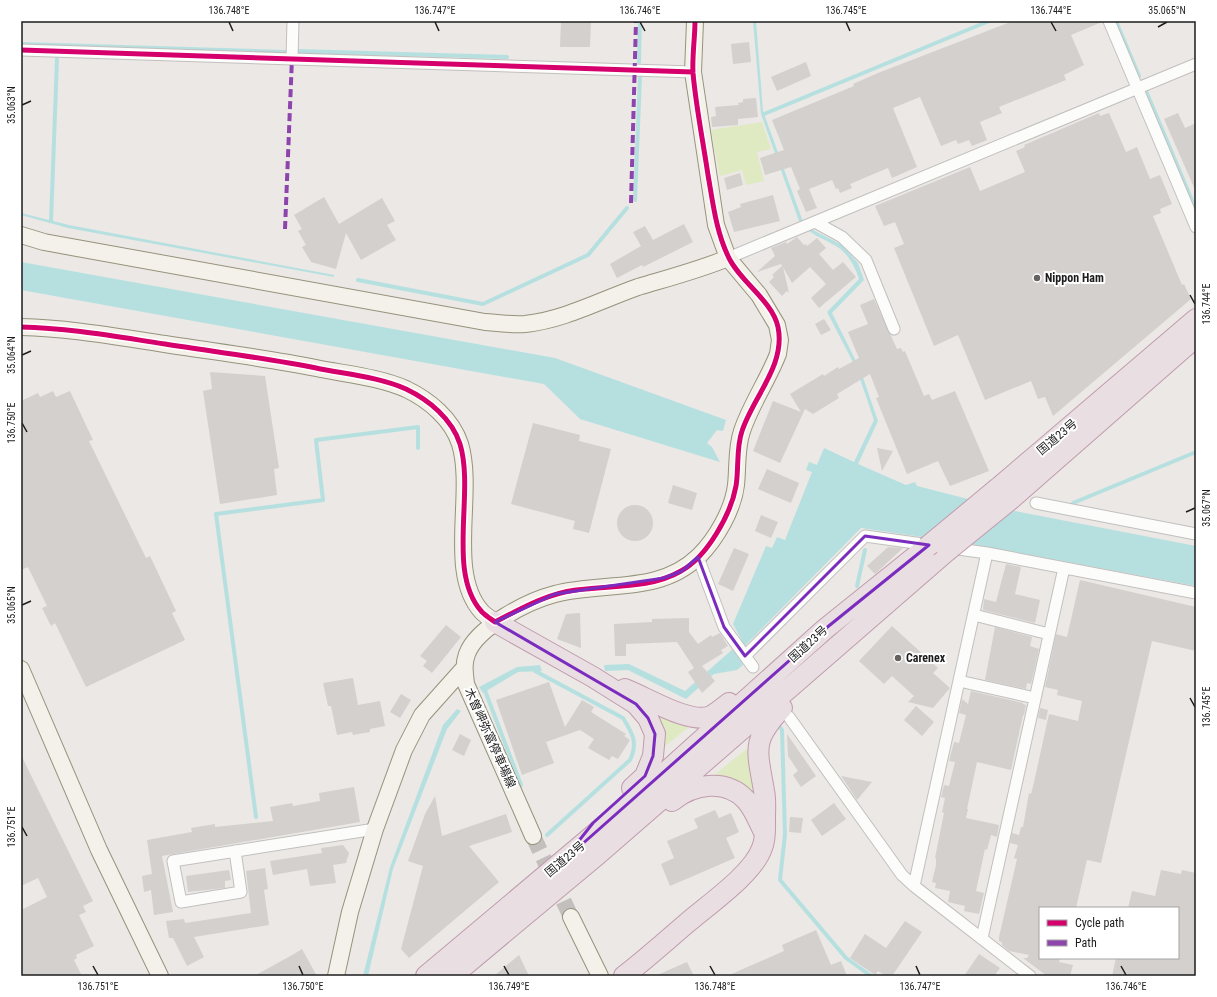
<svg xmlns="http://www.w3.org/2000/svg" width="1217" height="997" font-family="'Roboto Condensed','Noto Sans JP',sans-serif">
	<rect width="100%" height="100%" fill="#ebe8e5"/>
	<!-- grass -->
	<path fill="#dfeac2" d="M762 122 771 149 757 152 764 181 746 185 742 170 720 176 711 130Z
		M654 713 695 722 658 752Z
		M753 744 757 804 709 779Z"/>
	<!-- water -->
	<path fill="#b6e0e0" d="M753 21H756L763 111 802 219 813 230 842 245 858 263 864 280 832 313 860 369 878 421 858 464 906 485 915 482 917 486 1015 511 1196 546V586L976 545 861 528 737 654 743 665 737 670 714 674 686 699 628 670 605 671 604 665 629 664 685 691 742 641 733 624 766 546 772 548 777 537 785 540 812 472 806 470 809 462 817 465 824 448 854 462 874 420 857 370 827 312 859 279C856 269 849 255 839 248 823 237 813 238 799 221L761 114Z
		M21 213 69 225 334 275V277L68 228 21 215Z
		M21 262 555 358 726 420 723 431 717 430 707 443 712 447 720 462 580 419 544 384 21 290Z
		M540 665 542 671 518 672 483 693 479 687 517 667Z
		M457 709 461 711 447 729 393 869 368 976H363L390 867 443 725Z"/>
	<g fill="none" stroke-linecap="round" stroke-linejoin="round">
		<!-- stream -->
		<path stroke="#b6e0e0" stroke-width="4" d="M1116 21 1139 76
			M21 44 285 52
			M297 51 507 57
			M639 62 640 21
			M1146 91 1196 210
			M764 114 989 21
			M635 200 640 77
			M51 221 57 59
			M358 280 483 304 588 255 627 208
			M1073 503 1196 452
			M857 586 865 550
			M535 668V671L623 718C633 734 638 743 630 760L547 835
			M484 688 521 785
			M780 727 782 730 785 834 780 880 846 958 871 976
			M256 817 216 514 323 500 316 440 418 427V448"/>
	</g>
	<!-- building -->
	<path fill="#d3d0ce" d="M561 21H591L590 47H560Z
		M1013 21 1102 22 1071 35 1084 65 1064 75 1066 80 999 107 1002 113 980 122 987 140 972 146 969 140 958 144 956 140 941 146 920 97 893 108 917 167 892 178 888 168 850 184 852 188 840 193 838 188 836 189 832 180 809 189 817 208 806 212 797 191 800 189 791 167 765 175 760 158 784 150 772 120 854 86 853 84 878 73Z
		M749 42 751 62 733 64 731 44Z
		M806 62 811 76 777 91 771 77Z
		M756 98 758 117 738 119V125L712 127 711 117 716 116 715 107 739 105 738 103 743 102V99Z
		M1099 113 1100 116 1109 113 1126 152 1137 147 1150 179 1160 175 1172 204 1160 209 1161 213 1153 216 1182 285 1184 284 1191 299 1053 416 1045 397 1038 399 1031 381 985 400 958 335 934 346 894 248 904 244 895 222 884 226 875 206 970 167 980 191 1025 172 1016 151 1025 147 1024 145Z
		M1178 113 1185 128 1196 123V192L1164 119Z
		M740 173 743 185 727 190 724 178Z
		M773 195 780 221 734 232 728 212 741 207 740 204Z
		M324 197 339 224 382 198 395 221 387 225 396 240 361 260 346 233 336 269 311 262 302 247 306 245 298 231 302 229 294 215Z
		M684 224 693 242 643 267 642 265 617 278 610 264 641 246 633 232 645 226 653 240Z
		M797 237 804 245 806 244 807 246 817 238 826 248 819 254 833 270 843 262 856 277 819 308 811 298 826 284 810 267 792 283 783 267 789 293 787 291 782 296 769 282 774 277 772 275 782 266 781 264 757 272 775 256 771 248 786 242 787 244Z
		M874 299 897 349 901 348 903 352 905 351 924 396 929 394 932 400 955 391 989 471 950 486 938 461 907 474 876 398 879 397 870 374 837 394 839 398 813 414 805 409 780 463 753 451 773 401 801 412 790 394 823 374 824 376 838 367 839 369 859 358 848 332 868 324 860 305Z
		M824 319 831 330 821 335 815 324Z
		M210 372 265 376 279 468 274 469 277 495 220 504 203 391 212 389Z
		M53 391 56 397 70 391 93 440 89 441 146 558 150 556 176 611 172 613 185 640 86 687 55 623 51 626 42 608 47 606 28 567 21 570V401L38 393 40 397Z
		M533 423 580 435 579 441 611 449 589 533 573 529 575 521 511 504Z
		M877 448 893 451 882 471Z
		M767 469 799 483 791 503 758 489Z
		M673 485 697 493 692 510 668 503Z
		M617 523a18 18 0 1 1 36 0a18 18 0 1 1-36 0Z
		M761 515 778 522 771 538 755 531Z
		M888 547 903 548 875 574 867 566Z
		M734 548 749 554 733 591 718 584Z
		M1006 564 1021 567 1015 594 1040 600 1035 623 983 610 984 599 996 602Z
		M1080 580 1196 607V651L1152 641 1101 863 1087 860 1076 908H1040V958H1060L1059 962 1073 965 1070 976H1047L1023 958H1027L1029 955 1009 951 1002 945V942L999 941V937L1017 859 1014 858 1018 845 1010 843 1012 833 1019 835 1021 827H1023L1029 793 1031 794 1034 782 1049 714 1078 721 1082 701 1057 695 1058 690 1045 687 1056 634 1067 637Z
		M580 613 581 648 557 639 566 614Z
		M689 618V632L698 644 711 635 712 637 720 633 728 646 721 650 723 653 702 666 715 681 702 693 688 672 694 668 677 642 626 644V656H615L614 624 652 622V619Z
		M446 625 461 637 432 673 423 666 427 661 420 656Z
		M892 626 938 668 933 673 950 688 933 708 908 702 914 696 892 676 884 684 859 661Z
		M995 627 1032 637 1030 646 1039 649 1031 684 1027 683 1026 689 985 680Z
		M353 678 358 705 380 701 385 726 370 729V732L353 735 352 732 337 735 331 706H328L323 683Z
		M549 682 565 727 582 700 594 707 591 712 626 734 624 736 630 740 618 759 612 756 609 760 588 748 594 739 580 730 546 742 554 763 522 775 496 700Z
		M971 691 1023 703V704L1026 705 1024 715H1023L1011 770 977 762 967 809H968L966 818 999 825 997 837 991 835 987 850 985 849 976 891 984 893 979 914 964 911 965 906 948 902 950 891 935 888 936 883 932 882 936 865V858H935L944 813 942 812 945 798 941 797 944 785 949 786 955 762 949 761 954 742 959 743 966 715 959 713 962 699 968 704Z
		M401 694 411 700 400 718 390 712Z
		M916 706 934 722 922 736 904 720Z
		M1040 708 1048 710 1046 720 1038 718Z
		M460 734 471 740 464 756 452 750Z
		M787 734 816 776 801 787 793 775 798 771 788 756Z
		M21 755 93 901 83 906 86 912 79 915 94 946 76 955 77 958 74 960 82 976H21V910L47 897 38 878 21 886Z
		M841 776 872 782 857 800Z
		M354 787 360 822 162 856 173 912 154 915 151 890 144 892 142 876 152 874 147 840 192 832 191 828 215 824V827L273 821 270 807 292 803 293 806 320 801 319 793Z
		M435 796 442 836 506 814 512 832 469 846 499 882 409 958 401 949 423 866 408 861 425 814Z
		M834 803 846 819 822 836 811 820Z
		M715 810 719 818 731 813 739 832 726 838 735 858 670 886 661 864 674 858 667 841 698 828 694 819Z
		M790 817 803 818 801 833 789 832Z
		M343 845 349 853 346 863 333 865 336 883 310 886 307 869 273 875 270 861 322 853 321 848Z
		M265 868 268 889 264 890 269 925 194 937 204 957 187 966 173 938H169L166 921 184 919 185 923 251 913 246 871Z
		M229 870 231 880 225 881V888L188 892 186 876Z
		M1161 870 1181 874 1182 870 1196 873V976H1112L1116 958H1178V908H1128L1132 891 1155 896Z
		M905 921 922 932 892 976H886L878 971 875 975 850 958 865 934 886 948Z
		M816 930 831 965 841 961 847 976H727L784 951 782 945Z
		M302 949 317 976H254L294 954Z
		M979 954 1000 968 994 976H964Z
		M519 955 529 976H494Z
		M687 962 694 976H655Z"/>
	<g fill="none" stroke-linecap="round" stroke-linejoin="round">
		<!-- secondary-tunnel -->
		<path stroke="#c2bfbd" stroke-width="16" stroke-dasharray="16 8" stroke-linecap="butt" d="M533 836 571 917"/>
		<!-- street casing -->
		<g stroke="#c2c0bf" stroke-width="13">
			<path id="street" d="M1109 21 1196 227
				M21 50 693 72
				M292 58 293 21
				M815 222 842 237 866 260 894 329
				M728 258 1196 64
				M1036 503 1196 534
				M951 548 987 553 1196 593
				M698 557 724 627 753 667
				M974 615 1049 634
				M745 656 865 536 930 545
				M959 681 1035 698
				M789 717 902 875 914 886 1030 976
				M235 851 241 892 181 902 173 861 375 829
				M914 886 987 553
				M982 938 1064 568"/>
		</g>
		<!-- secondary casing -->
		<g stroke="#96927c" stroke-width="18">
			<path id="secondary" d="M21 235 44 242 485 322C498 323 512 325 525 324 564 320 601 300 638 287 668 278 699 270 728 258
				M21 327C69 328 118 337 165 344 216 352 266 358 316 368 345 374 379 377 406 389 429 400 452 419 460 444 475 493 446 573 482 612 486 616 491 619 495 622
				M21 669 99 850 160 976
				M533 836 466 684C465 673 463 665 467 654 477 627 528 601 555 594 604 581 659 595 699 556 716 539 733 510 736 485 738 467 736 448 742 431 751 404 768 380 778 354L780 340 777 325 759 295 728 258 716 225 693 72 695 21
				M571 917 600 976
				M336 976 350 912 375 829 404 750 422 715 464 668"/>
		</g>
		<!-- highway casing -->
		<g stroke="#c19bae" stroke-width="22">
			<path id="highway" d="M998 488 1196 319
				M1011 499 1196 337
				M495 622 593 677 636 704 648 718 655 734 653 756 645 776 632 788
				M625 689C646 697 690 725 711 716 717 713 724 707 729 703
				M672 801C693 784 726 778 746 800 754 809 758 820 763 830
				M426 976 628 806 825 629 927 547
				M452 976 597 855 947 551
				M624 976C646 959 666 941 687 923 709 904 753 874 762 848 766 839 765 828 765 818 765 809 766 799 764 791 757 749 751 741 782 708"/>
		</g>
		<!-- street -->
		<use href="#street" stroke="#fcfcfb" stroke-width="11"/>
		<!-- secondary -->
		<use href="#secondary" stroke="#f3f1e9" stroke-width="16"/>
		<!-- highway -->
		<use href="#highway" stroke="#e9dee2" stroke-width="20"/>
		<!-- highway-bridge casing -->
		<g stroke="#c19bae" stroke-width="22" stroke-linecap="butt">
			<path id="highway-bridge" d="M927 547 998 488
				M947 551 1011 499"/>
		</g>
		<!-- highway-bridge -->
		<use href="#highway-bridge" stroke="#e9dee2" stroke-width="20"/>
		<!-- quiet -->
		<path stroke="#8e44ad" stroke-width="4" stroke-dasharray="8 4" stroke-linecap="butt" d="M631 203 636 21
			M285 229 292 58"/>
		<!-- cycleway casing -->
		<g stroke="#fff" stroke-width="8">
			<path id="cycleway" d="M21 50 693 72
				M21 327C69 328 118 337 165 344 216 352 266 358 316 368 345 374 379 377 406 389 429 400 452 419 460 444 475 493 446 573 482 612 486 616 491 619 495 622 522 608 546 594 576 590 611 585 650 589 681 571 707 557 731 514 736 486 739 468 736 448 742 431 753 397 786 365 778 327 772 300 739 281 728 256 716 231 713 203 708 175 703 141 696 107 693 73 692 56 695 38 695 21"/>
		</g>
		<!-- cycleway -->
		<use href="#cycleway" stroke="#d6006c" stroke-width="5"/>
	</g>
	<!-- marked area -->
	<path fill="none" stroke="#7b2cbf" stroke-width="3" stroke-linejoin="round" d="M865 536 929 545 825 629 562 862 593 823 645 776 653 756 655 734 648 718 636 704 495 622 555 594 664 578 682 571 698 557 724 627 745 656Z"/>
	<!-- ticks -->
	<path fill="none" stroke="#1c1c1c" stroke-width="1.5" d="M229 22 233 31M435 22 439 31M640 22 645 31M846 22 850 31M1051 22 1056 31M1158 27 1167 22M22 105 31 101M1190 295 1195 304M22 355 31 351M22 423 27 432M1186 512 1195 508M22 605 31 601M1190 698 1195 707M22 827 27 836M93 966 98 975M299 966 303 975M504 966 509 975M710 966 715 975M916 966 920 975M1121 966 1126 975"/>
	<!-- markers -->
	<g fill="#646362" stroke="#fff" stroke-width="1.5">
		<circle cx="1037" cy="278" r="4"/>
		<circle cx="898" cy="658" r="4"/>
	</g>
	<g text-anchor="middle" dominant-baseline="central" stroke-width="4" stroke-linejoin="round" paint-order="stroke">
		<!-- poi labels -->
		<g font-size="12" font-weight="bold" fill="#1c1c1c" stroke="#fff" text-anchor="start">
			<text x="1045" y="278">Nippon Ham</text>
			<text x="906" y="658">Carenex</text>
		</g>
		<!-- street labels -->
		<g font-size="12" fill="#1c1c1c" stroke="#fff">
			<text transform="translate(1057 437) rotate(-40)">国道23号</text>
			<text transform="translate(808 644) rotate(-42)">国道23号</text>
			<text transform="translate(490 738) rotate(66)">木曽岬弥富停車場線</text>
			<text transform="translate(565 859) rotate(-40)">国道23号</text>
		</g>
	</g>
	<!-- border -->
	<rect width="1217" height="997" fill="none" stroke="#ffffff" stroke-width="44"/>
	<!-- legend -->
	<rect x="1039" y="907" width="140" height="52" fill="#ffffff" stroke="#a4a4a4"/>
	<rect x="1047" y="920" width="20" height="6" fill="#d6006c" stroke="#a4a4a4"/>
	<text x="1075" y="927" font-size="12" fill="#1c1c1c">Cycle path</text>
	<rect x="1047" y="940" width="20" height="6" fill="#8e44ad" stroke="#a4a4a4"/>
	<text x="1075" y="947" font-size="12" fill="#1c1c1c">Path</text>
	<rect x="22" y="22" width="1173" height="953" fill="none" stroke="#1c1c1c" stroke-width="1.5"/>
	<g font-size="10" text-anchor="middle" fill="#1c1c1c">
		<text x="229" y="14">136.748°E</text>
		<text x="435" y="14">136.747°E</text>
		<text x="640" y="14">136.746°E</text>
		<text x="846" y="14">136.745°E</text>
		<text x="1051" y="14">136.744°E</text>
		<text x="1167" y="14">35.065°N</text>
		<text transform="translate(11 105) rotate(-90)" y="4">35.063°N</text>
		<text transform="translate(1206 304) rotate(-90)" y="4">136.744°E</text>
		<text transform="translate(11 355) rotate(-90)" y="4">35.064°N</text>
		<text transform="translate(11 423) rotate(-90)" y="4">136.750°E</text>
		<text transform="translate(1206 508) rotate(-90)" y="4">35.067°N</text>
		<text transform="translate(11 605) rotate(-90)" y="4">35.065°N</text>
		<text transform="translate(1206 707) rotate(-90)" y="4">136.745°E</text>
		<text transform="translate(11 827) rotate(-90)" y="4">136.751°E</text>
		<text x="98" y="990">136.751°E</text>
		<text x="303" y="990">136.750°E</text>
		<text x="509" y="990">136.749°E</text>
		<text x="715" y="990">136.748°E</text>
		<text x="920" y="990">136.747°E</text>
		<text x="1126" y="990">136.746°E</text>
	</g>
</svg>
